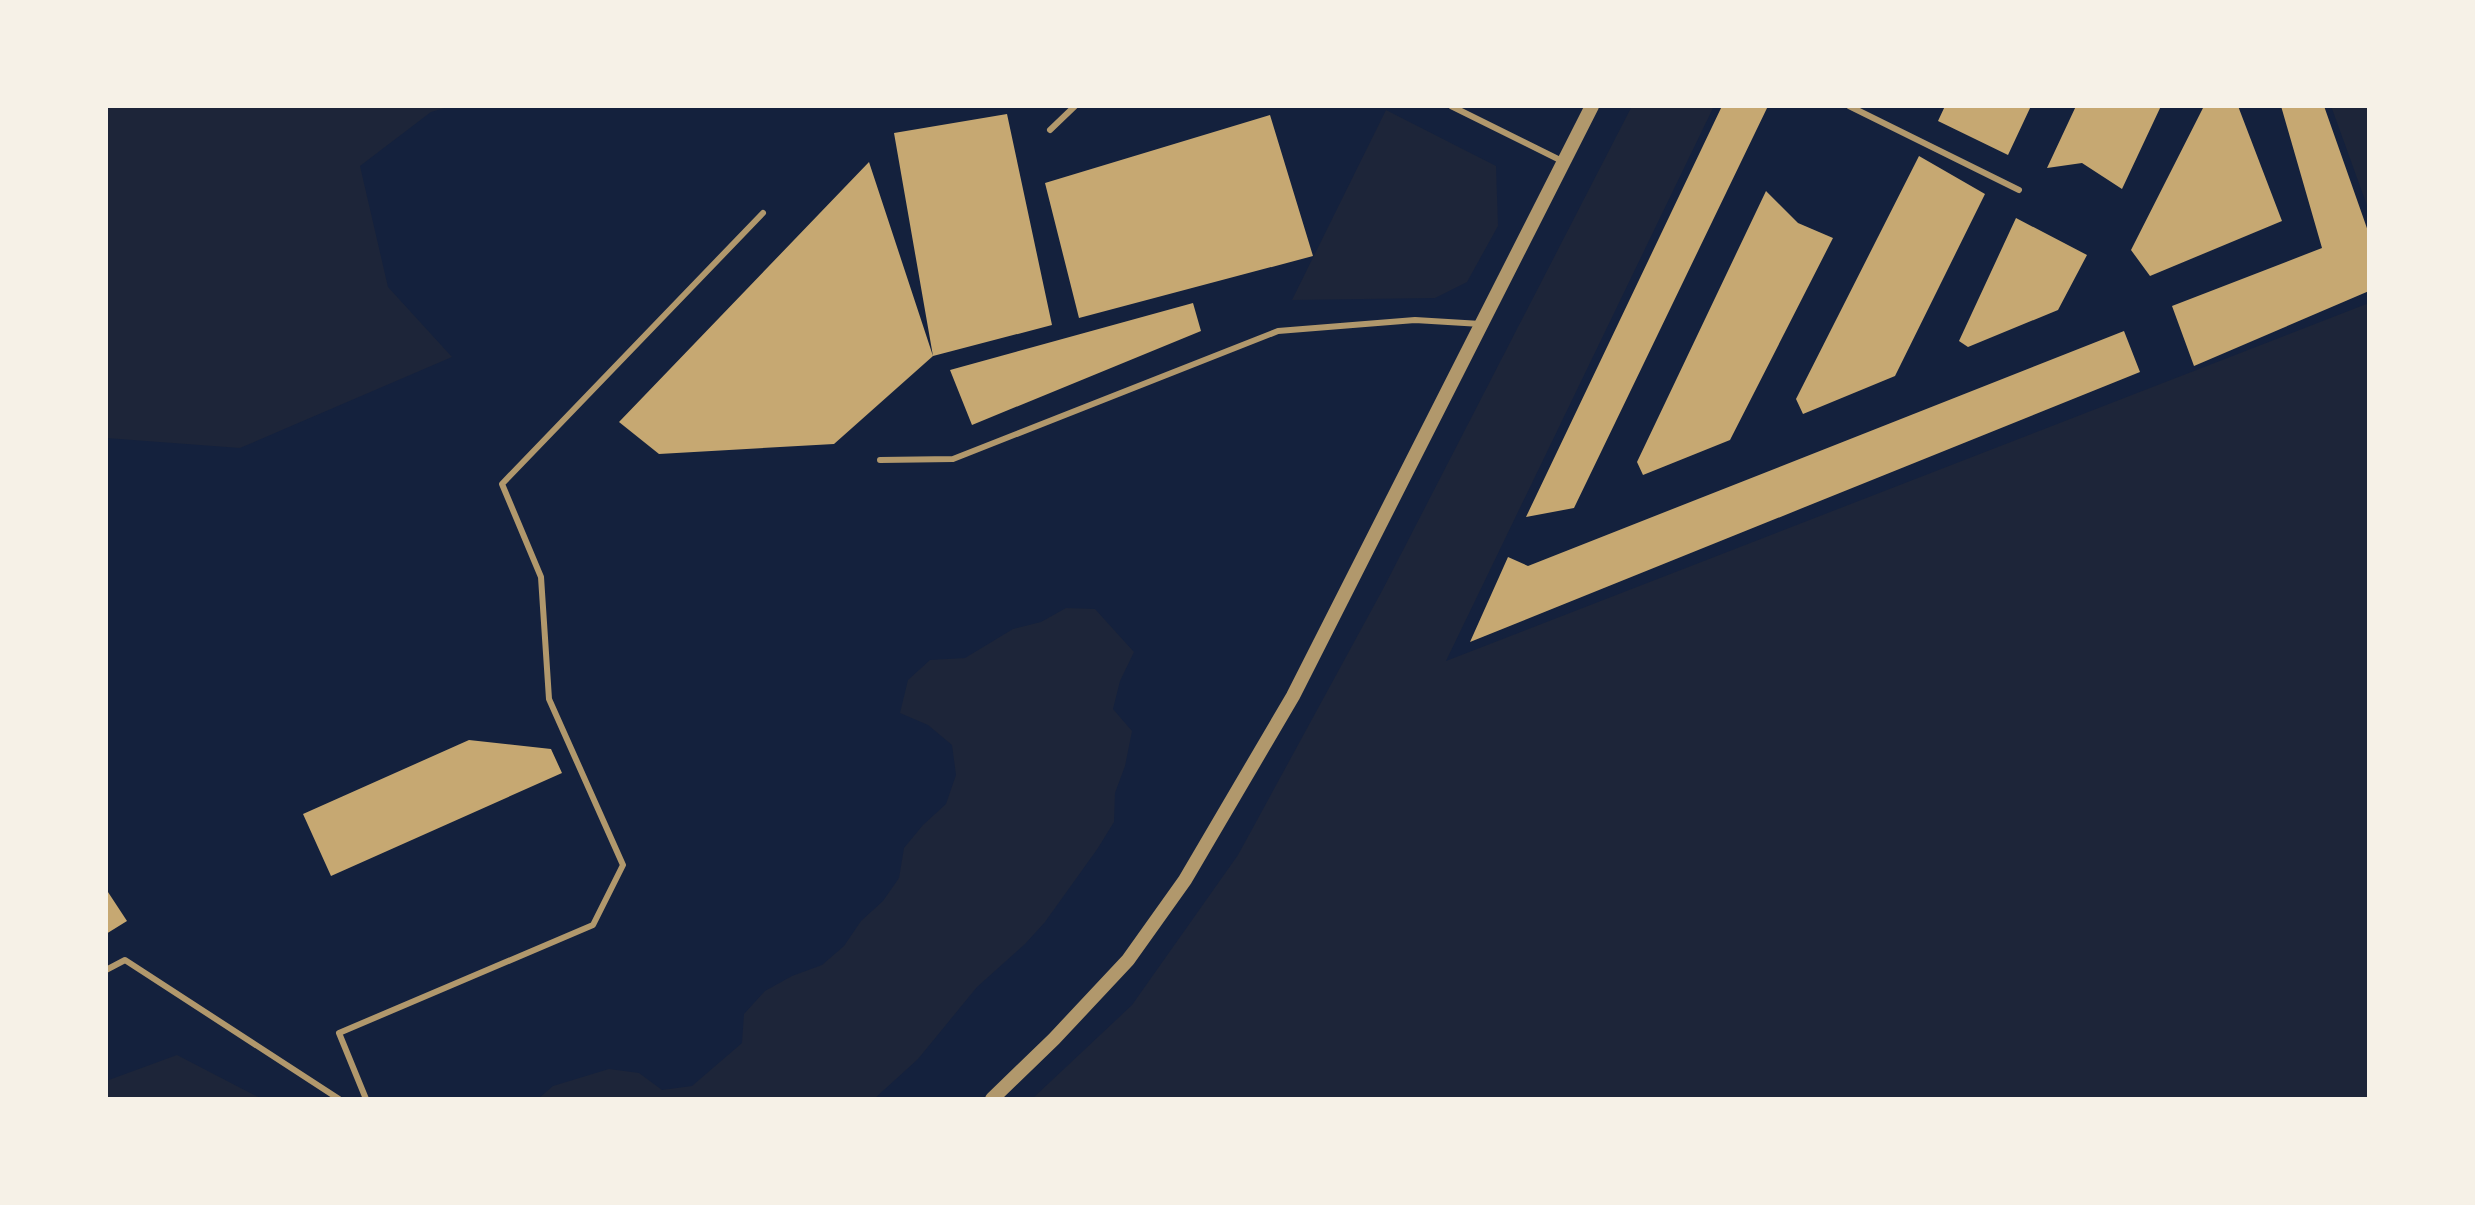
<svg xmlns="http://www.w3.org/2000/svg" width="2475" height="1205" font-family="'Sofia Sans Condensed',sans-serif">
	<rect width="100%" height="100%" fill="#14213d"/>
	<!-- green -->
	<path fill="#1d2539" d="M106 106H451L431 112 360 166 388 287 452 357 240 448 106 438Z
		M1632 106H1714L1446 661 2369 303V1099H1032L1132 1005 1238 855 1383 589Z
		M2331 106H2369V211Z
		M1386 110 1496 166 1498 226 1467 282 1435 298 1292 300Z
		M1066 608 1095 609 1134 652 1120 681 1113 709 1132 731 1125 766 1115 793 1114 822 1098 848 1045 922 1025 944 977 987 918 1059 874 1099H538L553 1086 609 1069 639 1073 662 1090 692 1086 742 1043 744 1014 765 991 792 976 822 965 844 946 861 921 883 901 899 878 904 848 923 825 946 804 956 775 952 745 928 725 900 713 908 680 930 660 965 658 1013 629 1041 622Z
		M177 1055 262 1099H106V1081Z"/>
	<!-- building -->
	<path fill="#c6a872" d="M1722 106H1768L1574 508 1526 517Z
		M1945 106H2031L2008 155 1938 121Z
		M2076 106H2161L2122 189 2082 163 2047 168Z
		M2204 106H2238L2282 221 2150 276 2131 250Z
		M2281 106H2324L2369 234V291L2194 366 2172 306 2322 248Z
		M1007 114 1052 325 933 356 894 133Z
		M1270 115 1313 256 1079 318 1045 183Z
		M1919 156 1985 194 1895 376 1803 414 1796 399Z
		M869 162 933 356 834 444 659 454 619 422Z
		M1766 191 1798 223 1833 238 1730 440 1643 475 1637 462Z
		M2016 218 2087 255 2058 310 1968 347 1959 341Z
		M1193 303 1201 331 972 425 950 370Z
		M2124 331 2140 372 1470 642 1508 557 1528 566Z
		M469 740 551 749 562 773 331 876 303 814Z
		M106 889 127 921 106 934Z"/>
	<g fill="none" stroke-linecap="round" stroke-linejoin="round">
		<!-- service -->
		<path stroke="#b1986c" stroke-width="6" d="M1451 106 1564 162
			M1849 106 2019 190
			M1050 130 1075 106
			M880 460 953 459 1278 331 1415 320 1481 324
			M106 970 125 960 339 1099
			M366 1099 339 1033 593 925 623 865 549 699 541 577 502 484 763 213"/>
		<!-- tertiary -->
		<path stroke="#b1986c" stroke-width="14" d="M992 1099 1054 1039 1128 960 1185 880 1293 696 1592 106"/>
	</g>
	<!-- border -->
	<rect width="2475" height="1205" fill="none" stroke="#f6f1e7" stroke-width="216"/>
</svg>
